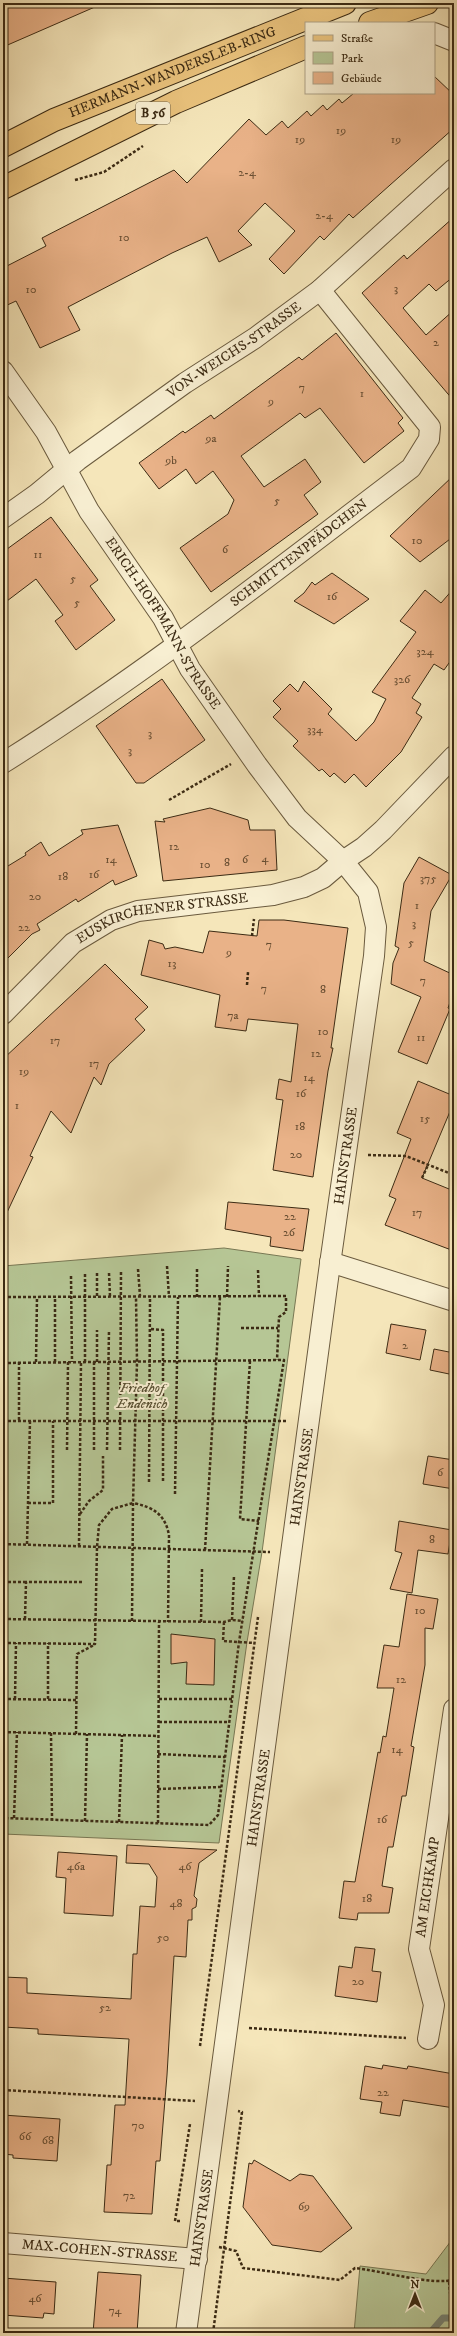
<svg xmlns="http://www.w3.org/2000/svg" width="457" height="2336" font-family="'IM FELL DW Pica',serif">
	<rect width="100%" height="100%" fill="#f5e6ba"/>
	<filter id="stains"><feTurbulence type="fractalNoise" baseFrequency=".005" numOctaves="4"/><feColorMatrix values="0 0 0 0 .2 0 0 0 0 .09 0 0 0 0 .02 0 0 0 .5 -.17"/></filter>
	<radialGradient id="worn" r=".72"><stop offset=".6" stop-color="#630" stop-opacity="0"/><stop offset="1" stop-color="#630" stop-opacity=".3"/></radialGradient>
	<!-- green -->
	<path fill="#b6c695" stroke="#797854" d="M224 1248 301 1259 262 1552 247 1642 219 1843 3 1834V1266Z
		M454 2237V2333H354L360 2266 426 2274Z"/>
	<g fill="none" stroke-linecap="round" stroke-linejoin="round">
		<!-- stream -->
		<path stroke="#768375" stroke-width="7" d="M430 2333 443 2318H454"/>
	</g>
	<!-- building -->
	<path fill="#e9b288" stroke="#3c2b14" d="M3 3H104L3 47Z
		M434 76 454 95V128L353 218 349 214 324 240 320 236 284 274 269 259 295 231 265 203 238 231 252 245 219 262 207 237 172 253 68 307 80 330 40 348 16 301 3 307V268L46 246 42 238 174 170 187 183 249 119 266 135 282 121 288 128 307 111 311 116 323 105 327 110 339 99 342 103 354 93H434Z
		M454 217V276L436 291 429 284 403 308 426 335 454 310V401L362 293 404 255 407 259Z
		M336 333 403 418 398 423 404 431 364 463 320 408 305 418 300 413 241 456 264 487 305 459 321 482 304 495 318 514 211 592 180 548 228 514 234 500 213 471 196 484 186 469 159 489 139 463 183 431 185 433 211 415 214 419 299 357 302 360Z
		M454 475V536L420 562 390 536Z
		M51 517 98 580 90 586 115 620 76 650 55 621 63 615 36 579 3 604V552Z
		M332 573 369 599 334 624 294 601 304 593 312 582 315 585Z
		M454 588V656L444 670 434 664 412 698 421 704 416 713 422 717 401 752 366 787 354 774 345 783 334 773 330 777 322 769 319 771 293 746 298 741 273 717 281 709 273 701 290 684 298 692 304 681 332 709 328 714 356 741 374 722 386 699 372 692 416 632 400 621 425 590 441 603Z
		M162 679 205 740 144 783H136L96 726Z
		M210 808 248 820 250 830H275L277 870 163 881 155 821 165 822 163 819Z
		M118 825 137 876 115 885 113 880 78 902 76 899 37 924 40 930 32 934 3 963V869L26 855 25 853 41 842 49 856 83 834 81 830Z
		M419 857 452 875 431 911 424 961 454 975V991L448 1008 450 1009 427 1064 398 1052 421 997 391 984 393 963 399 948 395 946 404 883Z
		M259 920H284L348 928 331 1048H333L328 1071 313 1177 273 1170 283 1100 276 1099 279 1079 291 1082 298 1024 248 1019 246 1031 215 1027 220 995 141 975 149 940 163 944 165 949 175 947 203 953 209 931 257 936Z
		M105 964 148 1007 135 1019 145 1030 109 1064 101 1085 94 1077 71 1133 51 1111 30 1156 33 1157 3 1221V1059Z
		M418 1081 454 1096V1102L422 1178 454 1191V1251L385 1225 396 1199 389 1196 411 1139 397 1133Z
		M228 1202 309 1209 303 1251 270 1246 271 1237 225 1229Z
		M391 1324 426 1330 420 1360 386 1353Z
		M434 1349 454 1353V1375L430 1370Z
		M428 1456 454 1460V1489L423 1484Z
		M399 1521 452 1530 448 1554 418 1550 412 1593 390 1589 402 1553 395 1551Z
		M407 1594 438 1599 433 1629 425 1628V1665L411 1746 414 1747 406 1796H402L393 1847H388L382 1886 393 1888 389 1913H358L357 1920 339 1918 344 1881 355 1882 378 1752 380 1753 383 1736 386 1737 394 1688H377L384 1645 399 1647Z
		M171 1634 215 1639 214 1685 186 1684 187 1662 171 1664Z
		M127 1845 217 1850 199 1863 194 1896 197 1899 196 1907 192 1909V1920H188L186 1957 174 1956 167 2075 160 2161H156L152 2214 104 2212 107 2165H111L115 2105H125L129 2039 38 2034V2029L3 2027V1977L27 1978V1993L131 1999 133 1954H137L140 1906 155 1907 157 1877 149 1864 126 1863Z
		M58 1852 117 1856 113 1916 64 1913 66 1878 56 1877Z
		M355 1947 375 1949 372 1971 381 1972 377 2002 335 1996 339 1966 352 1968Z
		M383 2065 407 2069 408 2066 454 2074V2108L403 2100 400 2116 380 2113 382 2102 360 2099 365 2066 382 2069Z
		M3 2115 60 2119 57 2161 13 2158V2155L3 2154Z
		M254 2160 290 2181 300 2174 313 2176 352 2228 321 2252 272 2245 243 2207 249 2163 252 2164Z
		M98 2272 141 2275 137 2333H93Z
		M3 2278 56 2282 54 2314 44 2313 43 2318 3 2315Z"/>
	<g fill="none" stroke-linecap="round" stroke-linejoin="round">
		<!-- minor casing -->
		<g stroke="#6a5a3e" stroke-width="22">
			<g id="minor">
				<path d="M434 33 454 41"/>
				<path id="s1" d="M3 371 46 432 89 511 163 618 190 669 257 765 297 818 343 861 368 892 376 927 374 956 329 1271 186 2333"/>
				<path id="s2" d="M3 518 37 494 78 460 185 383 255 338 320 290 454 169"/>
				<path id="s3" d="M3 763C145 674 278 569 411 468L429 439 430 427 320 290"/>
				<path id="s4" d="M3 1014 73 943 111 920 138 911 273 895 304 887 323 878 343 861 364 847 383 830 454 756"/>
				<path d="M330 1262 454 1301"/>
				<path id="s5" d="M428 2039 434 2005 419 1949 454 1709"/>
				<path id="s6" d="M3 2243 197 2259"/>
			</g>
		</g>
		<!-- primary casing -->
		<g stroke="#3c2b14" stroke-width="24">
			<g id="primary">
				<path d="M370 23 427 3"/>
				<path id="s7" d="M3 146 54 120 345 3"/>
				<path d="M3 188 176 102 306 47"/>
			</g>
		</g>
		<!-- path -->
		<path stroke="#3c2b14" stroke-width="2.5" stroke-dasharray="3 2" stroke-linecap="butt" d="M75 180 104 172 143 146
			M169 800 231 764
			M252 936 254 919
			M247 985 248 972
			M368 1155 406 1156 454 1175
			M422 1178 428 1165
			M167 1266 169 1297
			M138 1269 140 1296
			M197 1269V1297
			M258 1270 259 1297
			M97 1273V1297
			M109 1273 110 1296
			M85 1274V1362
			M71 1276 72 1362
			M3 1297 286 1296V1312L279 1317 277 1360
			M227 1297 228 1266
			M241 1328H278
			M151 1329 163 1330V1481
			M250 1361 240 1519 259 1521
			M19 1362V1421
			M36 1362 37 1297
			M55 1362V1297
			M94 1362V1450
			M97 1362V1330
			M3 1363 284 1360 239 1642 218 1815 209 1825 3 1818
			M3 1421H286
			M67 1450 68 1362
			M107 1450 109 1330
			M120 1450 121 1272
			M149 1482 150 1297
			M175 1494 178 1297
			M28 1503H53V1421
			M80 1514 89 1501 103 1490V1456
			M3 1544 270 1552
			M27 1544 30 1421
			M79 1546 81 1362
			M205 1550 220 1297
			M3 1582H26
			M3 1619 224 1622 232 1620 243 1621
			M25 1619 26 1582H82
			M232 1620 234 1576
			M132 1621 133 1503C153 1507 165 1514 169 1535L168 1622
			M201 1622 202 1569
			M224 1622 223 1641 254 1643
			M3 1643 95 1644 97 1547 99 1525 112 1509 133 1503 137 1362 136 1297
			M3 1699 76 1700
			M15 1699 16 1643
			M48 1699V1643
			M159 1699H232
			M159 1722H229
			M3 1732 158 1736
			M51 1733 52 1819
			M76 1734 77 1654 94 1645
			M158 1754 225 1757
			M158 1789 221 1787
			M14 1818 17 1732
			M85 1821 87 1734
			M119 1822 122 1735
			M158 1823 159 1622
			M249 2028 406 2038
			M200 2046 258 1617
			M3 2090 195 2101
			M180 2221H175L190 2124
			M219 2247 236 2251 243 2268 340 2280 355 2268C377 2270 438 2287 454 2279
			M449 2282 454 2331
			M213 2333 242 2112 238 2111"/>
		<!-- minor -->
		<use href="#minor" stroke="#f8efd2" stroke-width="20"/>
		<!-- primary -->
		<use href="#primary" stroke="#eac37d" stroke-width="22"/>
	</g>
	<g text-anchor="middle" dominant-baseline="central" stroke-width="4" stroke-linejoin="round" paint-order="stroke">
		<!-- number labels -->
		<g font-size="12" fill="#674d31">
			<text x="341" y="130">19</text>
			<text x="300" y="139">19</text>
			<text x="396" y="139">19</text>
			<text x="247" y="172">2-4</text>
			<text x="324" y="215">2-4</text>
			<text x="124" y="237">10</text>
			<text x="396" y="288">3</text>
			<text x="31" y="289">10</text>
			<text x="436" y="342">2</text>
			<text x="302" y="387">7</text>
			<text x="362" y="393">1</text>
			<text x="271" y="401">9</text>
			<text x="211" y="438">9a</text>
			<text x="171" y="460">9b</text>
			<text x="277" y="500">5</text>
			<text x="417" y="540">10</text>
			<text x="225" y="549">6</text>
			<text x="38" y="554">11</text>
			<text x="73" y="578">5</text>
			<text x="332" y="596">16</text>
			<text x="77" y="602">5</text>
			<text x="425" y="651">324</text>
			<text x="402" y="679">326</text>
			<text x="315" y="729">334</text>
			<text x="150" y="733">3</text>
			<text x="130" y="750">3</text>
			<text x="174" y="846">12</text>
			<text x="265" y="858">4</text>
			<text x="111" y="859">14</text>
			<text x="245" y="859">6</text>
			<text x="227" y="862">8</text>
			<text x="205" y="864">10</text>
			<text x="94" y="874">16</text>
			<text x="63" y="876">18</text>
			<text x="428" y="878">375</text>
			<text x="35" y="896">20</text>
			<text x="417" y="905">1</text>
			<text x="414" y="923">3</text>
			<text x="24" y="927">22</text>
			<text x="411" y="942">5</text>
			<text x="269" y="944">7</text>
			<text x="229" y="952">9</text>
			<text x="172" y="963">13</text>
			<text x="423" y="980">7</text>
			<text x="264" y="988">7</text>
			<text x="323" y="989">8</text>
			<text x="233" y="1015">7a</text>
			<text x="323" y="1031">10</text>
			<text x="421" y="1037">11</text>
			<text x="55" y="1040">17</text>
			<text x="316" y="1053">12</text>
			<text x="94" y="1063">17</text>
			<text x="24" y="1071">19</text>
			<text x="309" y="1077">14</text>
			<text x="301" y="1093">16</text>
			<text x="17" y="1105">1</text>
			<text x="425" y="1118">15</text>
			<text x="300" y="1126">18</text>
			<text x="296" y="1154">20</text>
			<text x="417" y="1212">17</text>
			<text x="290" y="1216">22</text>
			<text x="289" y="1232">26</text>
			<text x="405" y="1345">2</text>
			<text x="440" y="1472">6</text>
			<text x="432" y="1539">8</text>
			<text x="420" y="1610">10</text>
			<text x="401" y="1679">12</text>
			<text x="397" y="1749">14</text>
			<text x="382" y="1819">16</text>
			<text x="76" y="1866">46a</text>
			<text x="185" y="1866">46</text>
			<text x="367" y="1898">18</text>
			<text x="176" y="1903">48</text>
			<text x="163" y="1937">50</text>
			<text x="358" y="1981">20</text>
			<text x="105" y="2007">52</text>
			<text x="383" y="2092">22</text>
			<text x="138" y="2125">70</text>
			<text x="25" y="2136">66</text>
			<text x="48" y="2140">68</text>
			<text x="129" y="2195">72</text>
			<text x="304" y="2206">69</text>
			<text x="35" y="2298">46</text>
			<text x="115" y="2310">74</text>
		</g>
		<!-- shield labels -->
		<rect fill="#f8efd2" stroke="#74664d" stroke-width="1" x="136" y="102" width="34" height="22" rx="3"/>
		<g font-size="13" font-weight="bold" fill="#3c2b14">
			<text x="153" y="113">B 56</text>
		</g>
		<!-- street labels -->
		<g font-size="14" fill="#3c2b14" stroke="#f8efd2">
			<text stroke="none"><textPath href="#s7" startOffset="185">HERMANN-WANDERSLEB-RING</textPath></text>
			<text stroke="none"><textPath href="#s2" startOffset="286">VON-WEICHS-STRASSE</textPath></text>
			<text stroke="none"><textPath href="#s3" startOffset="363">SCHMITTENPFÄDCHEN</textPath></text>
			<text stroke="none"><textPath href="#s1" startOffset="299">ERICH-HOFFMANN-STRASSE</textPath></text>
			<text stroke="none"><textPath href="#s4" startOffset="194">EUSKIRCHENER STRASSE</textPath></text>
			<text transform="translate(346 1156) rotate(-82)">HAINSTRASSE</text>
			<text transform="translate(302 1477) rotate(-82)">HAINSTRASSE</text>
			<text transform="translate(259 1798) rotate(-82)">HAINSTRASSE</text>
			<text stroke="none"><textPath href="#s5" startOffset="155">AM EICHKAMP</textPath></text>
			<text transform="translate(202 2218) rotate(-82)">HAINSTRASSE</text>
			<text stroke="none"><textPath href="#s6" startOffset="97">MAX-COHEN-STRASSE</textPath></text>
		</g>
		<!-- park labels -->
		<g font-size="14" font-style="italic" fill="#5a5234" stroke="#f8efd2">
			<text x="142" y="1388">Friedhof<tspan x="142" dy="16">Endenich</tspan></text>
		</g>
	</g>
	<!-- margin -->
	<rect width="457" height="2336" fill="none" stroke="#f5e6ba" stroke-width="16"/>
	<rect x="4" y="4" width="449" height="2328" fill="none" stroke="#3c2b14" stroke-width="2"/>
	<rect x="8" y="8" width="441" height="2320" fill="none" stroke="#3c2b14"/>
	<!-- legend -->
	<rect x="305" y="22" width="130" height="72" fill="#f8efd2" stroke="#ada186"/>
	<rect x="313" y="35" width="20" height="6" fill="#eac37d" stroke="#ada186"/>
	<text x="341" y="42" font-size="12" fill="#3c2b14">Straße</text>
	<rect x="313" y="52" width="20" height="12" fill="#b6c695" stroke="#ada186"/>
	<text x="341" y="62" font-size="12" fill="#3c2b14">Park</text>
	<rect x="313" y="72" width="20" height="12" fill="#e9b288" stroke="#ada186"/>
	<text x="341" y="82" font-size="12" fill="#3c2b14">Gebäude</text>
	<!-- north arrow -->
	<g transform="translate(415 2294)" stroke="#f8efd2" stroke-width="3" paint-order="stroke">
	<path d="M0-3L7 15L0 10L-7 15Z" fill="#3c2b14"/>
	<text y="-6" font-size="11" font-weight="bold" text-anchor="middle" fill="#3c2b14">N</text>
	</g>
	<rect width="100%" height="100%" filter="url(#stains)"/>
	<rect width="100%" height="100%" fill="url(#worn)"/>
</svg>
